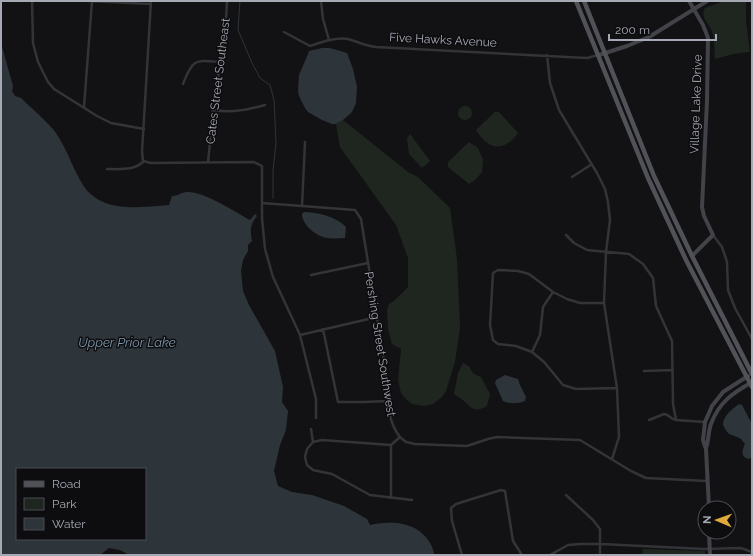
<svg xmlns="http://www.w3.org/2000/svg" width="753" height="556" font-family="Raleway,sans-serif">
	<rect width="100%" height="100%" fill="#121214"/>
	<!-- green -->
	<path fill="#1f2620" d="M724 1H746V21L750 52 733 54 715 59C714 49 715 38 711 29 707 22 700 16 705 8Z
		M458 113a7 7 0 1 1 14 0a7 7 0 1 1-14 0Z
		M495 112H499L518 133C504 153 488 150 476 130Z
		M343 120 408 172 418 177 450 208 457 259 460 328 455 362 446 391 442 397 433 404 424 406 412 404 407 400 401 393 398 380 401 349 392 344 388 329 387 310 389 304 394 301 408 287V258L396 225 340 147 336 124Z
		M410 134 430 161 422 168 409 154 407 138Z
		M469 142 478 148 483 160 482 172 476 179 469 184 448 167V162Z
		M463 363 470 367C471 373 475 375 481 377L490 394 487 406C478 411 474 411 467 404 464 400 458 397 454 394L458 373Z
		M643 549 705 551V555H642Z"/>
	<!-- water -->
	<path fill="#2d353b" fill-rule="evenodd" d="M1 43 13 86 12 91 15 96 21 98C31 108 49 123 56 133 67 149 73 169 83 185 102 214 139 207 169 205L172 196C178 196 182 192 187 192 204 191 235 212 250 220L255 214 257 216C250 224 250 230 252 241L248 245V251L243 260 241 271 243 291 249 305 275 351 283 387 282 402 288 411 286 430 280 445 274 471 278 486 292 492 312 495 344 506 367 519 370 525C392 520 418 522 430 543 432 547 434 550 434 555H129L120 550 109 548 100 555H1ZM17 469H145V539H17Z
		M322 48H330L347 53 353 69 357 87 356 103 352 112 343 120 336 124H332L322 120 308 112 305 108 299 96 298 91 299 75 308 54 309 51Z
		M304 212C317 212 337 217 346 227L345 238C339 238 333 239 328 238 317 237 302 225 302 214Z
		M505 375 518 379 520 385 526 397 525 401C518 404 510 404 503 401L495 383 496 380Z
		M739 404 742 405 752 424V457L749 459C740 457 742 451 745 444 740 437 739 438 732 435 727 434 725 428 723 425 723 416 732 409 739 404Z"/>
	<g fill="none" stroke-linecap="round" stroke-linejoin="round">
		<!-- stream -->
		<path stroke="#2d353b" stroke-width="1" d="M240 1 238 30 252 63 260 78 270 85 274 100 276 143 273 171V198"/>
		<!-- street -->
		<path stroke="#343438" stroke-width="2.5" d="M32 1 33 43 38 62 48 82 54 89 97 116 111 123 144 129
			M87 1 151 4
			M151 1 142 152 143 161 151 163 254 162 262 166V218L265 249 273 277 300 335 316 399V418
			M321 1 323 19 329 40
			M284 32 310 46C322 42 336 37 348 39 359 42 365 46 376 47L587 58 598 55
			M547 55 550 83 559 110 597 173 605 189 608 202 610 220 606 252 604 303 617 388 619 437 612 459
			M183 84C193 58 195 60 221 62
			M84 107 92 1
			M213 110C234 113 245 110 265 105
			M208 162C210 145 211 127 213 110 218 74 226 38 227 1
			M107 169C121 169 134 171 144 161
			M572 177 592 164
			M262 203 355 210 361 219C369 269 377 318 385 367 389 391 384 417 400 437L391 445V498
			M302 206 305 142
			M566 235 574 243 587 250 629 254 643 264 653 278 656 306 672 341 673 404 676 420 705 422
			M713 235 722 247 727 262 728 290 735 308 752 339
			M311 275 368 263
			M604 303H580L567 299 553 292 529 274 518 271 498 270 493 273 490 325 493 340 498 344 516 346 532 352 544 362 563 385 576 389 617 388
			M323 329 338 402H365L387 401
			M300 335 377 317
			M532 352 540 335 543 307 553 292
			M644 371 673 370
			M649 420 664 414C669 414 671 420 676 420
			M311 429 313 442
			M400 437 406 442 415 444 467 446 488 439 497 437 580 440 631 471 646 478 707 481
			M391 445 322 440 313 442 307 449 305 457 307 465 313 470 332 474 370 495 412 500
			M566 495 593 520 600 529V555
			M462 555 452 521 451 508 456 504 501 490 505 491 513 541 522 555
			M550 555 568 545 580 544H601L704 549 741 548 752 552"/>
		<!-- secondary -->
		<path stroke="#424348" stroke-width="4" d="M689 1 703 25 708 38 707 101 702 207 704 216 713 235 692 256
			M599 55 627 46 649 37 707 1
			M706 448C709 440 708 432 711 424 719 402 733 393 752 382
			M709 508 706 449 703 440 705 422 712 406 723 392 748 376
			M709 532 710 555"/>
		<!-- primary -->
		<path stroke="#505257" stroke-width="4.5" d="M576 1 648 178 686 260 752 387
			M584 1 654 176 692 256 752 374"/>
	</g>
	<g text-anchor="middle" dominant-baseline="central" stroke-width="3" stroke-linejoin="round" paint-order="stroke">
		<!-- street labels -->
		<g font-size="12" fill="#a5a9b3" stroke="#0d0d0f">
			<text transform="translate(443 40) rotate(3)">Five Hawks Avenue</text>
			<text transform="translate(218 81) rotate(-83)">Cates Street Southeast</text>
			<text transform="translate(696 104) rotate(-88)">Village Lake Drive</text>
			<text transform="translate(380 344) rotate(81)">Pershing Street Southwest</text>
		</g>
		<!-- water labels -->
		<g font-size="13" font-style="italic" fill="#7f97ab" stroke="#0d0d0f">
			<text x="127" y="342">Upper Prior Lake</text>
		</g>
	</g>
	<!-- border -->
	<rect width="753" height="556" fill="none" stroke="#a5a9b3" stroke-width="4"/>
	<!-- legend -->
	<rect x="16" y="468" width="130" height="72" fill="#0d0d0f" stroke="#4a4b51"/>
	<rect x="24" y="481" width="20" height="6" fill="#505257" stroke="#4a4b51"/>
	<text x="52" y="488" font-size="12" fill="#a5a9b3">Road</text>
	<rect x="24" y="498" width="20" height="12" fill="#1f2620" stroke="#4a4b51"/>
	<text x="52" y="508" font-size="12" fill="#a5a9b3">Park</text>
	<rect x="24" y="518" width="20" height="12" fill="#2d353b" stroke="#4a4b51"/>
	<text x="52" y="528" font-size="12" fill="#a5a9b3">Water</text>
	<!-- north arrow -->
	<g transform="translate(717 520) rotate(272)"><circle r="19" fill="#0d0d0f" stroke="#4a4b51"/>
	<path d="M0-3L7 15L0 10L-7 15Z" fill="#e0a93e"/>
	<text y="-6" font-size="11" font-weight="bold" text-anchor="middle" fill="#a5a9b3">N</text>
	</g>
	<!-- scale -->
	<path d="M609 34v6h107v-6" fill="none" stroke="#a5a9b3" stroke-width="2"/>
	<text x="615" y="34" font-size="12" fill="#a5a9b3" stroke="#0d0d0f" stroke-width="3" paint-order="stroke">200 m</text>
</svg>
